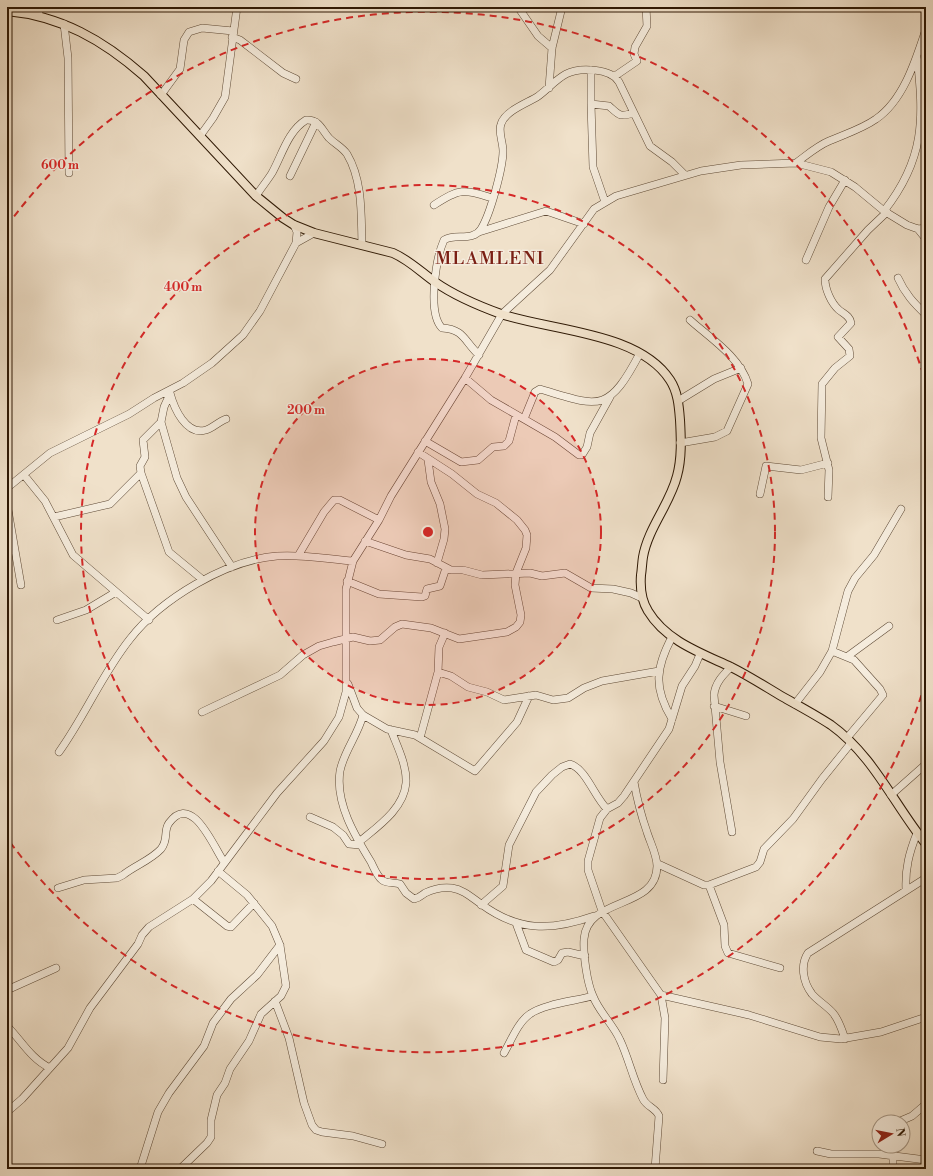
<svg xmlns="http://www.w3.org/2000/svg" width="933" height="1176" font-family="'Libre Bodoni',serif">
	<rect width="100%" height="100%" fill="#f0e1ca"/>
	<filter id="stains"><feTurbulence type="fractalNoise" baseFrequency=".005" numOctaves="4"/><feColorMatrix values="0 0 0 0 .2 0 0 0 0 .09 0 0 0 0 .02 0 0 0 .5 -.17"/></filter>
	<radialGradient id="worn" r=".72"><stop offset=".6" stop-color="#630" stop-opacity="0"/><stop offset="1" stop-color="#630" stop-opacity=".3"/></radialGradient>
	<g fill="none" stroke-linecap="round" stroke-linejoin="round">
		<!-- minor casing -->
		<g stroke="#5e4a36" stroke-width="8">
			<path id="minor" d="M518 7 538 36 552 48
				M38 16 40 7
				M64 24 68 58 69 173
				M232 37 240 40 283 73 296 79
				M917 62H926
				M591 70V104L609 106C620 116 619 117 634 113
				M615 76 637 61 634 54 635 47 647 26 646 7
				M549 88 552 48 562 7
				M161 95 180 69 184 40 189 32 202 28 233 31
				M591 104 593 167 605 202
				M200 136 213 118 225 97 237 7
				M796 163C807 155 817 146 829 141 845 134 862 129 876 119 904 100 916 59 926 29
				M290 176 316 122
				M256 196C261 188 267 181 272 173 282 155 288 131 306 120 319 119 322 130 329 138 335 144 342 147 347 154 363 181 361 215 362 245
				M434 205C460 188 463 189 492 198
				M884 211C925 159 924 119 917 56
				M294 225 297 232 296 243
				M918 229 926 239
				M479 232 546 211 584 224
				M806 260 829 207 845 180
				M898 278C905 294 914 303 926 315
				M479 355C464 341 464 329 442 328 427 313 436 258 444 240 455 233 473 242 481 229 490 215 503 168 503 151 503 142 498 132 501 124 505 111 527 103 537 97 547 90 555 80 566 74 579 67 611 68 619 82L650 146 672 162 685 175
				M465 378 491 400 555 437 579 455H582L587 447 590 433 610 397
				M170 393C174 408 186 436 206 430 213 428 218 422 226 419
				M170 394 164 407 161 422 177 478 186 497 232 567
				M678 401 714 379 741 368
				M524 419 535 392 540 389C599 407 608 414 640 353
				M161 422 143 440 145 457 140 466 141 473 169 552 203 580
				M425 441 461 462 478 460 493 447 504 446 509 441 516 415
				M680 443 715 437 727 431 748 384C740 357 710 338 690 320
				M428 460 431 482 440 504 445 529 444 539 437 563
				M24 475 45 501 73 555 149 620
				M7 488 50 453 129 414 154 398 183 383 212 363 243 335 260 311 296 243 314 233
				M760 494 766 466 801 470 828 463
				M828 497 829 470 821 438 822 384 835 368 850 356 849 349 838 337 851 323C850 316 844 314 839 310 831 303 825 289 825 279L868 230 887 212
				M7 504 21 585
				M54 517 110 504 141 473
				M365 541 406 555 430 559 451 570H463L482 575 530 573 542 576 565 573 591 588 613 589 631 593 642 598
				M298 556 324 512 334 500H340L379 520
				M347 581 379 594 422 597 425 596 427 589 440 586 446 568
				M57 620 86 610 116 592
				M832 651 854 660 880 689 883 695 847 738
				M848 656 889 626
				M731 667C723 675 715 683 714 695L720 762 732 832
				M438 672 439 647 445 633
				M348 684 357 708 363 715 387 729 415 735 475 771 517 722 529 696
				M795 704 820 672 832 651 848 591 855 578 874 555 901 509
				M714 706 746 716
				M202 712 280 675 303 655 319 646 333 642 353 637 370 641 380 640 395 627 402 624 431 628 459 639 507 632 516 627 520 622 521 615 515 585 516 573 526 548 527 535 525 530 517 520 496 503 477 494 452 474 418 452
				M363 715C358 735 344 751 340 771 335 803 355 836 371 862 374 868 377 876 382 880 387 884 394 882 400 884L406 893 414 899C419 898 421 896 425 893 433 889 443 887 452 888 464 890 471 897 481 904 519 932 551 931 594 916
				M672 719C653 688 656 667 672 637
				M420 738 438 672 451 676 468 687 487 692 504 700 536 695 553 700 568 698 584 688 602 681 659 671
				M59 752C85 716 102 674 130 639 161 599 226 560 277 556 302 554 328 559 353 561
				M634 782C637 799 641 815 647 832 650 842 657 855 657 866 657 910 587 896 584 939 583 954 587 983 593 996 599 1012 613 1024 620 1040 629 1059 633 1080 643 1099 647 1107 656 1108 659 1116L655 1169
				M891 795 926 764
				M310 817 333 827 343 835 349 844 360 845
				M359 842C377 827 404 809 406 783 407 765 397 746 391 730
				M658 864 704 885H709L756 867 760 862 764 849 793 819 822 779 851 743
				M709 885 724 925 725 946 728 953 780 968
				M58 888 84 880 117 878 123 875C134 866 151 860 161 849 169 839 163 831 169 823 192 791 214 848 224 862
				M906 890C905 869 909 853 917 833
				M193 899 227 926 231 927 254 903
				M481 905 503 886 509 845 536 792 552 775 562 767 570 764C586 769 594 796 607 809
				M516 923 526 950 554 962 558 960 562 953 568 952 585 956
				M7 990 56 968
				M661 995 749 1015 820 1037 841 1039 881 1032 926 1017
				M275 1001 289 1038 304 1103 312 1125 316 1130 322 1132 353 1136 382 1144
				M7 1026C21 1040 31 1059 50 1068
				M845 1039C842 1030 839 1020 833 1013 827 1006 818 1001 812 994 803 982 800 965 808 953L926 878
				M504 1053C511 1041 518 1022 530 1014 544 1004 575 1001 593 996
				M663 1080 665 1018 661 995 602 911 588 870V861L600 818 607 809 618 803 624 796 669 729 682 686 695 666 700 654
				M7 1112 22 1099 68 1048 90 1008 138 944 142 935 149 927 193 899 211 881 277 793 324 741 339 717 346 692V589L353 561 379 520 391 496 465 378 502 314 550 270 594 209 616 196 701 171 741 165 796 163 831 172 855 187 884 211 907 225 918 229 926 228
				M898 1122 912 1116 926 1104
				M817 1151 831 1154H879L926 1160
				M140 1169 158 1112 169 1093 204 1046 213 1023 231 999 257 975 280 945
				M180 1169 207 1143 211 1137V1120L217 1095 225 1083 230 1069 249 1041 261 1014 281 996 286 986 280 945 272 926 247 895 218 871
				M893 1169V1146"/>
		</g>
		<!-- major casing -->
		<g stroke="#2e1804" stroke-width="10">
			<path id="major" d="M7 11C61 16 103 40 144 76L256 196 283 218 294 225 314 233 393 253C409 260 421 272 435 282 455 296 479 306 501 314 552 331 639 332 670 380 678 392 679 407 680 420 681 438 682 458 677 476 670 504 648 528 643 557 642 563 642 569 641 575 640 588 641 600 648 611 666 641 701 653 731 667 749 676 766 687 783 697 799 706 816 715 831 725 873 755 895 806 926 844"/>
		</g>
		<!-- minor -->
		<use href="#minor" stroke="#f5ecdd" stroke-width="7"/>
		<!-- major -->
		<use href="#major" stroke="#f0e1ca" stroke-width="8"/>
	</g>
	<!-- distance rings -->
	<circle cx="428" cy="532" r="173" fill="#d62828" fill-opacity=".12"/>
	<g fill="none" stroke="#d62828" stroke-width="2" stroke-dasharray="7 5">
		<circle cx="428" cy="532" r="173"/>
		<circle cx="428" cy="532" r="347"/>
		<path d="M925 684A520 520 0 0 1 7 838M7 226A520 520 0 0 1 925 380"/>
	</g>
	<g text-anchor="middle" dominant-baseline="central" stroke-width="3" stroke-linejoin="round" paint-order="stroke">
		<!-- quarter labels -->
		<g font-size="18" letter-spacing="1" fill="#7a1f14" stroke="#f5ecdd">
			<text x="490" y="258">MLAMLENI</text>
		</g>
	</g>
	<circle cx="428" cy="532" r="6" fill="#d62828" stroke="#f5ecdd" stroke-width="2"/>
	<g font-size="12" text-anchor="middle" font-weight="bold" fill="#d62828" stroke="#f5ecdd" stroke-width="3" stroke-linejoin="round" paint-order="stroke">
		<text x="60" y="169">600 m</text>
		<text x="183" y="291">400 m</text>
		<text x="306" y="414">200 m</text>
	</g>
	<!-- margin -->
	<rect width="933" height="1176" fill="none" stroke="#f0e1ca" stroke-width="24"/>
	<rect x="8" y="8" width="917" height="1160" fill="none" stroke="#2e1804" stroke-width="2"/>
	<rect x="12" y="12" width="909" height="1152" fill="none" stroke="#2e1804"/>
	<!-- north arrow -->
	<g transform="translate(891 1134) rotate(80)"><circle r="19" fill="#f5ecdd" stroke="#a59786"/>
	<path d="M0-3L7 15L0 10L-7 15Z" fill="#8f2418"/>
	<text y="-6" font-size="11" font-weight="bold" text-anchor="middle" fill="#2e1804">N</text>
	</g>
	<rect width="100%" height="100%" filter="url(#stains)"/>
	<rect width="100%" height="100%" fill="url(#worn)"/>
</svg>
